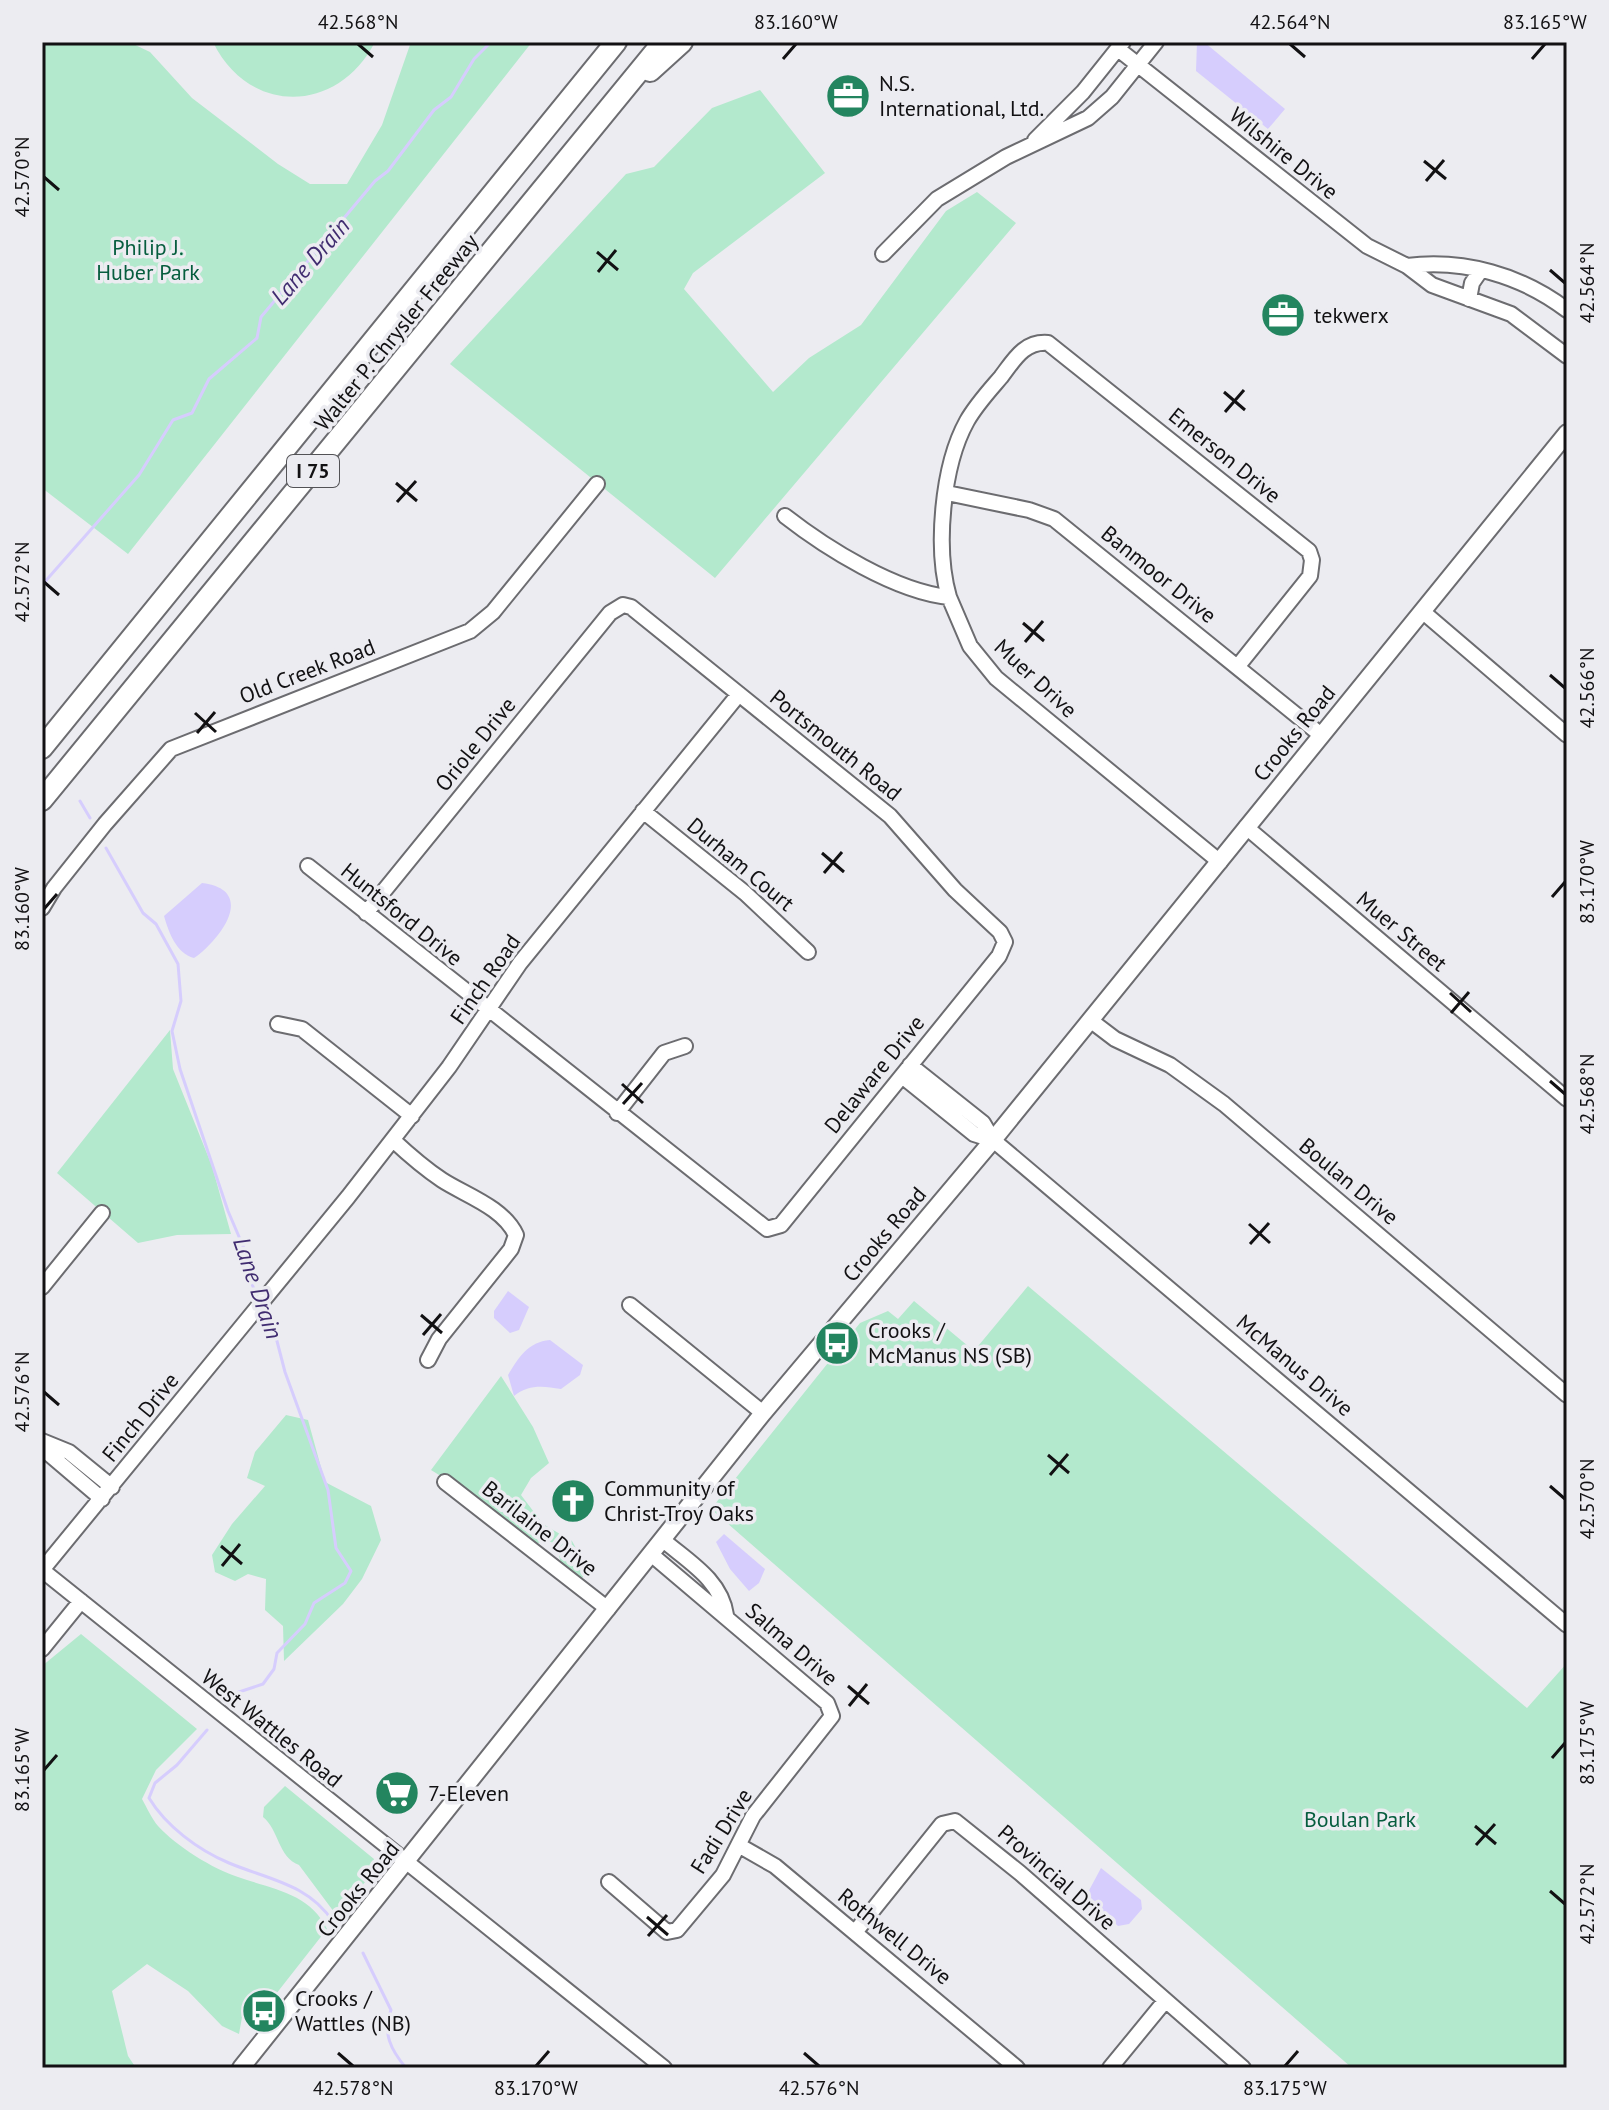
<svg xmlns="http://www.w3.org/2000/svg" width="1609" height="2110" font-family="'PT Sans',sans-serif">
	<rect width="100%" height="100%" fill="#ececf1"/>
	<!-- green -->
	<path fill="#b3e9cd" d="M42 42H129L150 52 192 98 278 164 310 184H347L382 125 411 42H532L128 554 42 488Z
		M213 42H375C338 114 249 116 213 42Z
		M760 90 825 173 693 273 684 289 773 392 809 358 861 325 946 211 977 192 1016 223 715 578 450 364 626 174 654 167 712 108Z
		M170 1030 173 1069 212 1166 231 1234 177 1235 138 1243 57 1173Z
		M1028 1286 1527 1708 1567 1663V2068H1352L711 1509 860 1323 888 1311 898 1319 914 1301 974 1351Z
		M501 1376 533 1427 549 1463 531 1478 521 1495 543 1524 572 1541 587 1568 580 1583 562 1570 557 1545 547 1540 532 1545 460 1488 431 1470Z
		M286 1415 308 1420 325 1482 371 1506 381 1540 362 1579 343 1604 284 1661 283 1626 265 1610 266 1579 248 1574 235 1581 215 1572 212 1555 232 1524 265 1486 247 1478 255 1452Z
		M81 1634 197 1729 156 1770 142 1799C147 1808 152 1819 158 1826 176 1846 213 1869 238 1877 272 1889 310 1893 327 1929L276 1994 263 1992 244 2006 239 2034 222 2026 188 1991 147 1964 112 1991 128 2056 136 2068H42V1666Z
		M285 1786 374 1859 375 1870 337 1916 299 1865C278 1857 279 1830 263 1817L264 1807Z"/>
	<!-- water -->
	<path fill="#d6cdfd" d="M1197 42H1204L1285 109 1268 129 1196 71Z
		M202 883C258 890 220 940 194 958 176 953 169 933 164 916Z
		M508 1291 529 1307 519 1330 510 1333 494 1318V1311Z
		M550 1340 583 1365 580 1375 561 1389C543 1386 529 1384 514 1396L508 1375C519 1357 528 1342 550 1340Z
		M724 1534 765 1569 759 1583 749 1591 730 1569 716 1542Z
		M1101 1868 1141 1900 1142 1909 1129 1924 1118 1926 1086 1896Z"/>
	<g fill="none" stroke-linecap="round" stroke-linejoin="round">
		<!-- stream -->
		<path stroke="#d6cdfd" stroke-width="3" d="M42 585 139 475 173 420 192 413 209 379 257 338 261 317 375 181 388 171 434 110 451 97 474 59 491 42
			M80 801 90 818
			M106 848 143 913 156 924 178 964 181 1001 172 1031 180 1069 228 1211 249 1260 251 1282 258 1298
			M236 1693 263 1684 274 1669 277 1653 305 1624 314 1603 345 1583 351 1571 336 1548 328 1490 285 1372 271 1318 264 1308
			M207 1730 177 1765 155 1783 149 1798C166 1826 198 1850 229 1863 267 1879 309 1884 333 1922
			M363 1953 391 2010C382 2033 391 2050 406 2068"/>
		<!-- minor casing -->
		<g stroke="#6c6c70" stroke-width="18">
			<path id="minor" d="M1118 49 1367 246 1407 266 1432 285 1511 314 1567 356
				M1035 140 1083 92 1123 42
				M883 254 937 199 1006 157 1088 118 1112 97 1156 42
				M1407 266C1464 259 1521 275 1567 310
				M1469 299 1472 283 1481 270
				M947 493 1029 510 1054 519 1321 735
				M785 516C826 548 896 592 949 597L970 646 996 678 1220 862
				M949 597C935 549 942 466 967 421 976 405 989 391 1001 377 1014 360 1024 341 1048 343L1309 551 1312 560 1310 576 1238 666
				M1422 611 1567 735
				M643 811 745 893 808 952
				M1246 827 1567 1099
				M308 866 767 1229 781 1225 999 956 1005 942 1000 932 955 890 890 816 631 607 623 605 610 613 366 913
				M42 908 54 888 105 824 171 749 470 631 493 612 597 484
				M1090 1020 1115 1039 1170 1065 1224 1104 1567 1395
				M278 1024 302 1029 412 1116
				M910 1065 983 1123 993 1140 1567 1625
				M902 1076 974 1134 993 1140
				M617 1113 664 1053 685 1046
				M393 1140C408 1154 424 1168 442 1180 465 1195 503 1207 516 1235L511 1249 439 1339 428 1360
				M42 1287 102 1213
				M630 1305 763 1413
				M42 1441 69 1452 112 1487
				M42 1448 102 1499
				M445 1482 608 1609
				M663 1540C689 1562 721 1580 726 1615
				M42 1570 348 1197 449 1067 520 963 739 694
				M42 1570 664 2068
				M42 1649 81 1601
				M740 1846 775 1866 1017 2068
				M609 1882 667 1932 677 1930 723 1875 753 1816 832 1716 827 1703 652 1555
				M856 1931 942 1824 955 1821 1020 1873 1243 2068
				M1110 2068 1165 2001"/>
		</g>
		<!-- major casing -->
		<g stroke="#6c6c70" stroke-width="20">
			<path id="major" d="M241 2068 763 1413 993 1140 1567 433"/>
		</g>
		<!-- highway casing -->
		<g stroke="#6c6c70" stroke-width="24">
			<path id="highway" d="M650 71 682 42
				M42 748 616 42
				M42 800 663 42"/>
		</g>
		<!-- minor -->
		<use href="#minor" stroke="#fff" stroke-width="14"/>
		<!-- major -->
		<use href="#major" stroke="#fff" stroke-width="16"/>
		<!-- highway -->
		<use href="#highway" stroke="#fff" stroke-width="20"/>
	</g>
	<!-- ticks -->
	<path fill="none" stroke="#121113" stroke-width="3" d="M358 44 373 57M1290 44 1305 57M783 59 796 44M1532 59 1545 44M1424 161 1446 179M44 177 59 190M1426 181 1444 160M597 252 618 270M1550 270 1565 283M598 272 616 250M1224 392 1245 410M1225 412 1244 390M396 483 417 501M397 502 416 481M44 582 59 595M1023 623 1044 641M1025 642 1043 621M1550 675 1565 688M195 713 216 732M197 733 215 712M822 853 844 872M824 873 842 852M1552 897 1565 882M44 909 57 894M1450 993 1471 1012M1451 1013 1469 992M1550 1081 1565 1094M622 1084 643 1103M623 1104 642 1083M1249 1224 1270 1243M1250 1244 1269 1223M421 1315 442 1333M423 1335 441 1314M44 1392 59 1405M1048 1455 1069 1473M1050 1475 1068 1454M1550 1486 1565 1499M221 1546 242 1564M222 1566 240 1544M848 1686 869 1704M849 1706 867 1684M1552 1758 1565 1743M44 1770 57 1755M1475 1826 1496 1844M1476 1845 1495 1824M1550 1891 1565 1904M647 1917 668 1935M648 1936 667 1915M338 2053 353 2066M804 2053 819 2066M536 2066 549 2051M1285 2066 1298 2051"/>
	<!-- icons -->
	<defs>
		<g id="office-disc" transform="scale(2.3)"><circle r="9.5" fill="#23855f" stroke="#ececf1"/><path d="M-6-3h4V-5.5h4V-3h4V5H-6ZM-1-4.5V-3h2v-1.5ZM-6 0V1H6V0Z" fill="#fff"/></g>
		<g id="bus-disc" transform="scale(2.3)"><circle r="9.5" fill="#23855f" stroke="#ececf1"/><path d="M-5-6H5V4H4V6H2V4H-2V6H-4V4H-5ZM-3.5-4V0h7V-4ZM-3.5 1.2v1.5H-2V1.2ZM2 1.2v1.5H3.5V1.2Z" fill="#fff"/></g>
		<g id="church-disc" transform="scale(2.3)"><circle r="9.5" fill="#23855f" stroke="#ececf1"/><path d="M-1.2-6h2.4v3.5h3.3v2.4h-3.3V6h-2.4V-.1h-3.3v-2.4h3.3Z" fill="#fff"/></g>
		<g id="supermarket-disc" transform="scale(2.3)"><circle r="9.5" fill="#23855f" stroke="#ececf1"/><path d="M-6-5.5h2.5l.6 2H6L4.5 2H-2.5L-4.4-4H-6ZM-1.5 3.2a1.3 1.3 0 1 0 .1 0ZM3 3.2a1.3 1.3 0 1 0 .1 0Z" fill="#fff"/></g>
	</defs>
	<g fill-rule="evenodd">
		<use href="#office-disc" x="848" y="96"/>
		<use href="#office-disc" x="1283" y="315"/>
		<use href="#bus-disc" x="837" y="1343"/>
		<use href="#church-disc" x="573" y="1501"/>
		<use href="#supermarket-disc" x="397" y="1793"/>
		<use href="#bus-disc" x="264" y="2011"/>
	</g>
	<g text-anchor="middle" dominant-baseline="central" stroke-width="7" stroke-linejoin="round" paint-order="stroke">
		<!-- shield labels -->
		<rect fill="#ececf1" stroke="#535356" stroke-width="2" x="287" y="455" width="52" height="32" rx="6"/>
		<g font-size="20" font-weight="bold" fill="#121113">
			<text x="313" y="471">I 75</text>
		</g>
		<!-- poi labels -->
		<g font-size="22" fill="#121113" stroke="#ececf1" text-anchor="start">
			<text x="879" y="83">N.S.<tspan x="879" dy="25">International, Ltd.</tspan></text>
			<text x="1314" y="315">tekwerx</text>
			<text x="868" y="1330">Crooks /<tspan x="868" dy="25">McManus NS (SB)</tspan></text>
			<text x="604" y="1488">Community of<tspan x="604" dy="25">Christ-Troy Oaks</tspan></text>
			<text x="428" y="1793">7-Eleven</text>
			<text x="295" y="1998">Crooks /<tspan x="295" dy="25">Wattles (NB)</tspan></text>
		</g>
		<!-- street labels -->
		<g font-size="22" fill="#121113" stroke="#ececf1">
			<text transform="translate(1284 153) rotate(39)">Wilshire Drive</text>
			<text transform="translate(396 332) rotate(-51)">Walter P. Chrysler Freeway</text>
			<text transform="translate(1225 455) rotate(39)">Emerson Drive</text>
			<text transform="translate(1159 574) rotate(39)">Banmoor Drive</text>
			<text transform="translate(307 671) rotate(-21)">Old Creek Road</text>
			<text transform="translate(1036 678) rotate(43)">Muer Drive</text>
			<text transform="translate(1294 733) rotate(-51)">Crooks Road</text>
			<text transform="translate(475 744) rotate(-51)">Oriole Drive</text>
			<text transform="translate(836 745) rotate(39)">Portsmouth Road</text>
			<text transform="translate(741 864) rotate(40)">Durham Court</text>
			<text transform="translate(402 914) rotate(39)">Huntsford Drive</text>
			<text transform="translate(1402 931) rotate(40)">Muer Street</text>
			<text transform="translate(485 979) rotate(-55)">Finch Road</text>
			<text transform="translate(874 1074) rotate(-51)">Delaware Drive</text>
			<text transform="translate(1349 1181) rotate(40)">Boulan Drive</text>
			<text transform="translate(884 1234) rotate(-50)">Crooks Road</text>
			<text transform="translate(1295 1365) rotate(40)">McManus Drive</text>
			<text transform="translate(140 1417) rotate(-51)">Finch Drive</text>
			<text transform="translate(540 1528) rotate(38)">Barilaine Drive</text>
			<text transform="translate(792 1644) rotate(41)">Salma Drive</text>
			<text transform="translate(272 1728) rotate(39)">West Wattles Road</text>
			<text transform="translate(721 1831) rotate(-58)">Fadi Drive</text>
			<text transform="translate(1057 1877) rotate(41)">Provincial Drive</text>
			<text transform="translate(358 1889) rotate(-51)">Crooks Road</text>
			<text transform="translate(895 1936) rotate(39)">Rothwell Drive</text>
		</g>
		<!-- park labels -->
		<g font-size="22" fill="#065d3e" stroke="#ececf1">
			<text x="148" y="247">Philip J.<tspan x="148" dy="25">Huber Park</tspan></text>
			<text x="1360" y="1819">Boulan Park</text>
		</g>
		<!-- water labels -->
		<g font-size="24" font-style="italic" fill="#402c70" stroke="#ececf1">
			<text transform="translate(310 261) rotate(-49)">Lane Drain</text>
			<text transform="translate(258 1288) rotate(71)">Lane Drain</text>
		</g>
	</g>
	<!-- border -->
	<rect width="1609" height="2110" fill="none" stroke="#ececf1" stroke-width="88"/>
	<rect x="44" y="44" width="1521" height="2022" fill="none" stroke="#121113" stroke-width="3"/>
	<g font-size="20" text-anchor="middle" fill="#121113">
		<text x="358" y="29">42.568°N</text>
		<text x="796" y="29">83.160°W</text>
		<text x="1290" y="29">42.564°N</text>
		<text x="1545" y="29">83.165°W</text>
		<text transform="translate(22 177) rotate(-90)" y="7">42.570°N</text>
		<text transform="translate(1587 283) rotate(-90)" y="7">42.564°N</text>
		<text transform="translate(22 582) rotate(-90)" y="7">42.572°N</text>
		<text transform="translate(1587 688) rotate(-90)" y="7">42.566°N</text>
		<text transform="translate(1587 882) rotate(-90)" y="7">83.170°W</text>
		<text transform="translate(22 909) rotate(-90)" y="7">83.160°W</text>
		<text transform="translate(1587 1094) rotate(-90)" y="7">42.568°N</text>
		<text transform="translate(22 1392) rotate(-90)" y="7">42.576°N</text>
		<text transform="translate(1587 1499) rotate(-90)" y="7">42.570°N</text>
		<text transform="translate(1587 1743) rotate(-90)" y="7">83.175°W</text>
		<text transform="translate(22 1770) rotate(-90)" y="7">83.165°W</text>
		<text transform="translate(1587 1904) rotate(-90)" y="7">42.572°N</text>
		<text x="353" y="2095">42.578°N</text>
		<text x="536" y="2095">83.170°W</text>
		<text x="819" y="2095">42.576°N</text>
		<text x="1285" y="2095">83.175°W</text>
	</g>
</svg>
